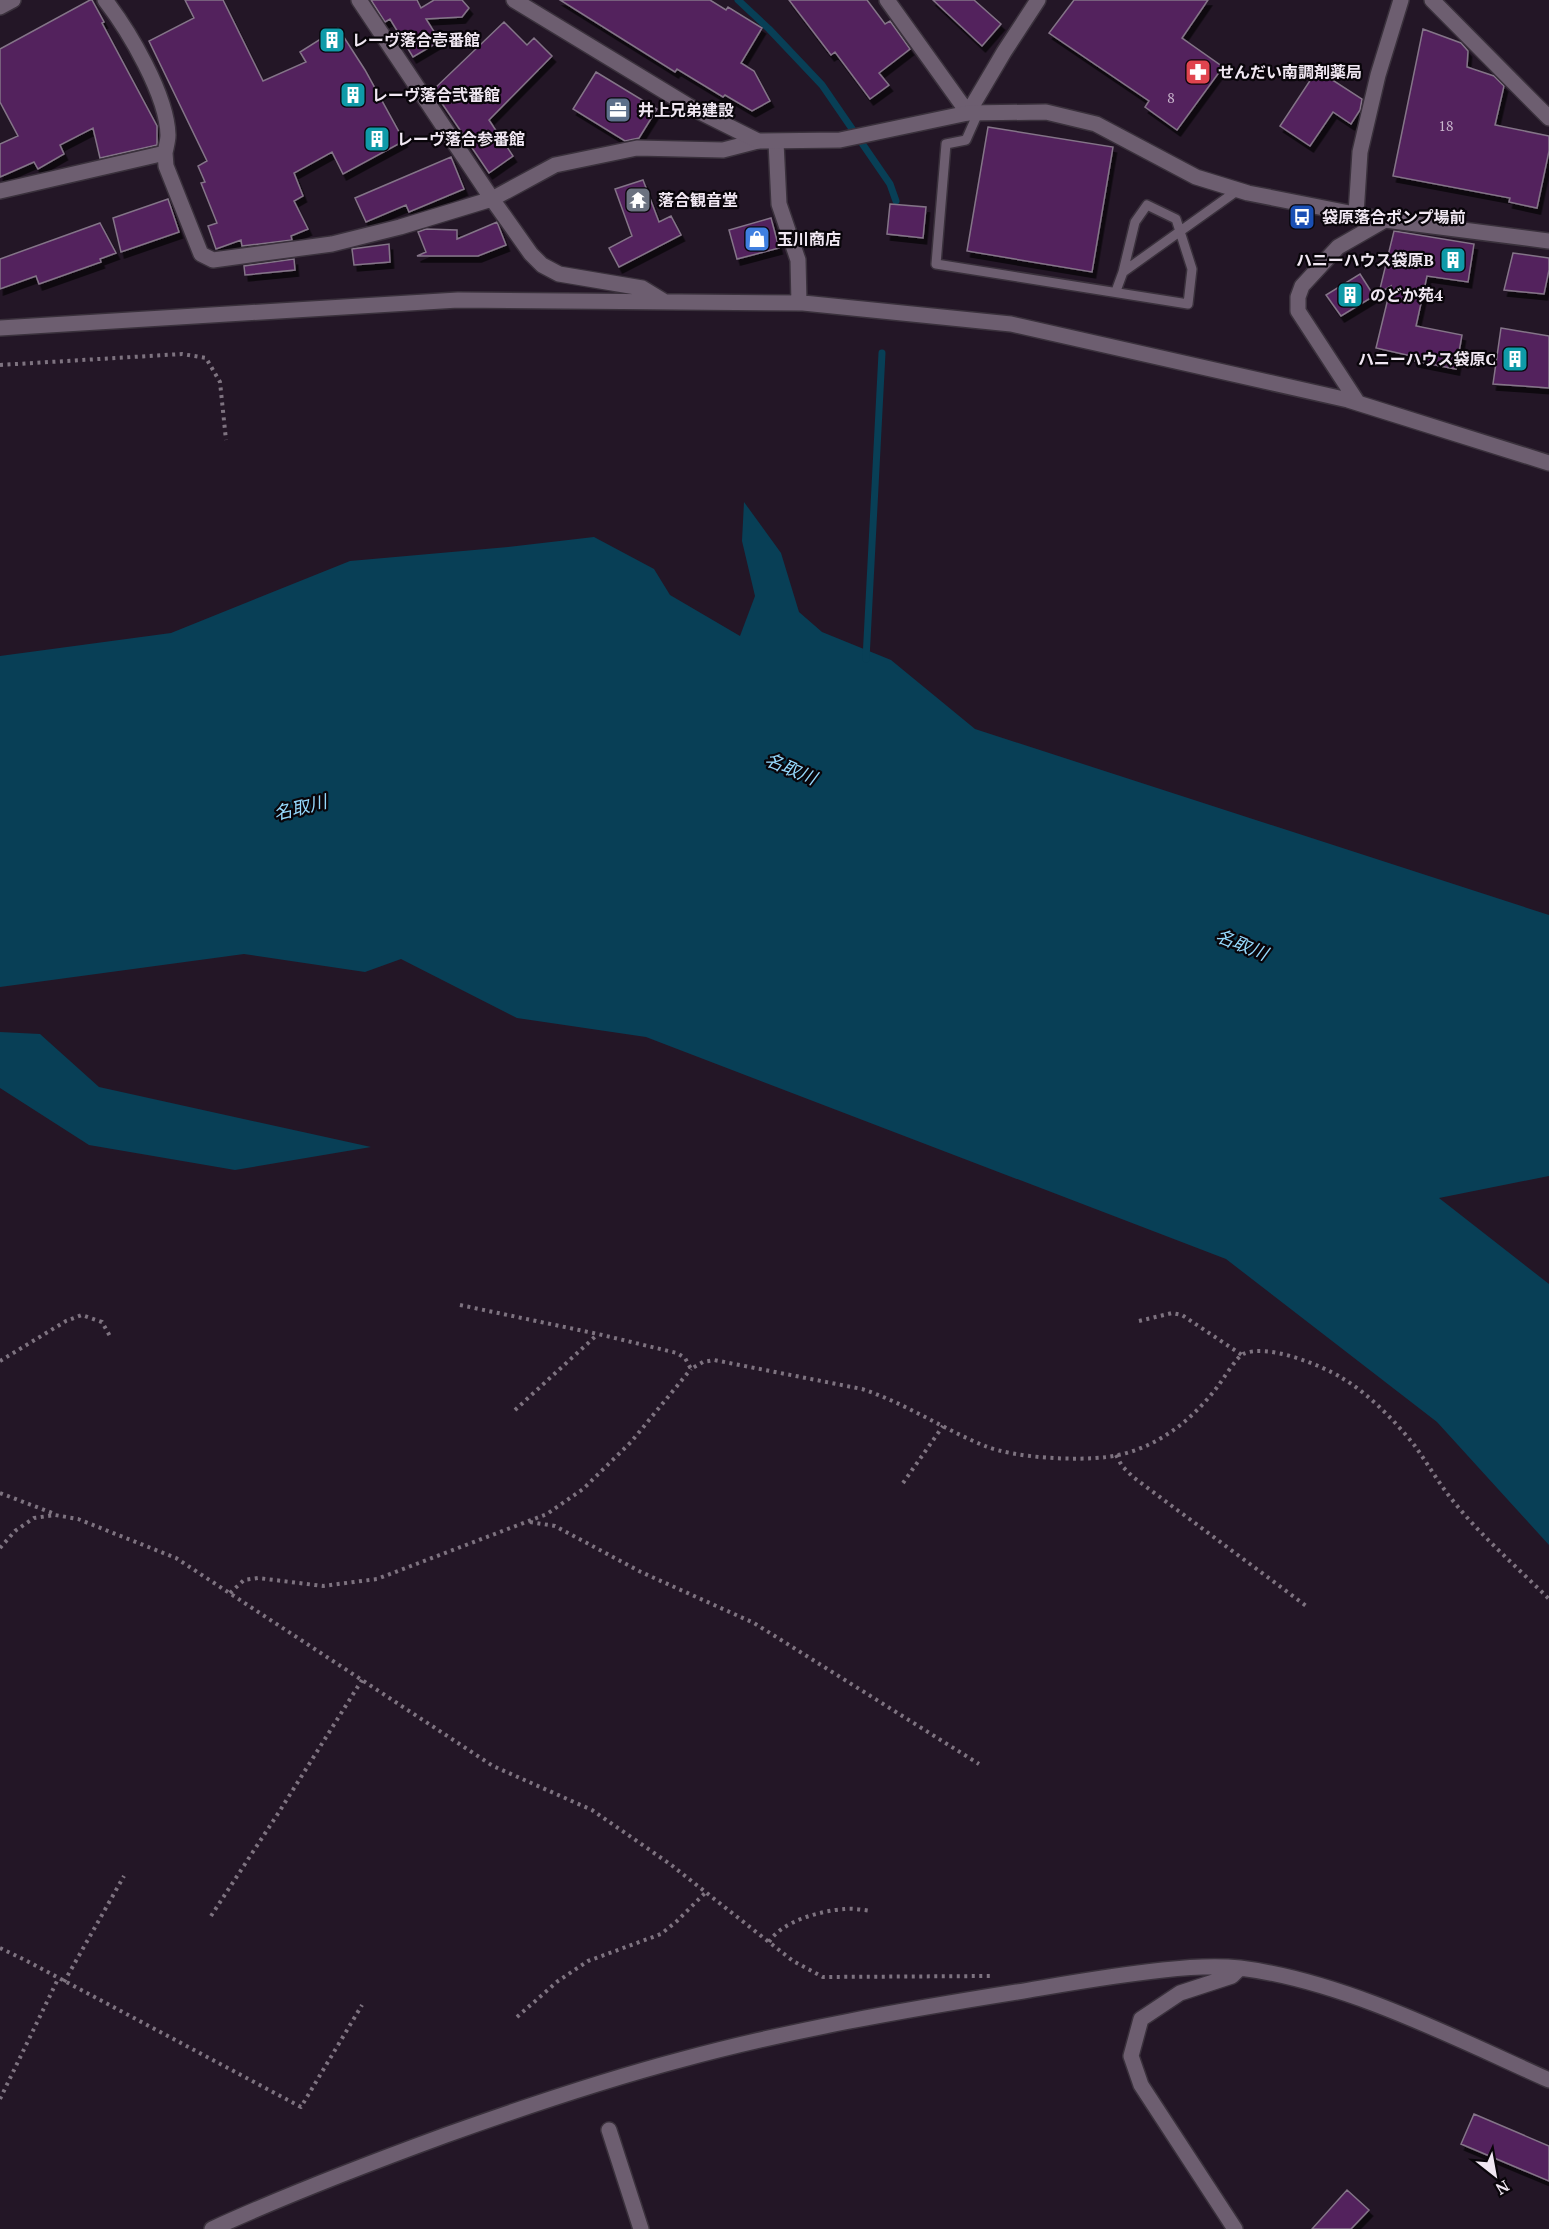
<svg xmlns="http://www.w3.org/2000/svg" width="1549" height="2229" font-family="'PT Serif','Noto Sans JP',serif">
	<defs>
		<filter id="shadow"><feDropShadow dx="3.5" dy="6" stdDeviation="0" flood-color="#0009"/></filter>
	</defs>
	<rect width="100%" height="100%" fill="#231626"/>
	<!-- water -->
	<path fill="#083f56" d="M744 502 781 553 799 612 822 632 891 660 975 729 1549 915V1176L1439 1198 1549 1284V1545L1437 1422 1226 1259 646 1037 517 1018 401 959 365 972 244 954 0 987V656L171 633 350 561 508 547 594 537 654 569 670 595 740 636 755 596 742 541Z
		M0 1032 40 1034 99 1087 371 1147 235 1170 89 1145 0 1088Z"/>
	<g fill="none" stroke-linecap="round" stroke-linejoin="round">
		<!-- stream -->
		<path stroke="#083f56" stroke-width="7" d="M738 0 769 29 822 85 890 184 896 201
			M866 659 882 353"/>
	</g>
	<!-- building -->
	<path fill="#53225d" stroke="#847488" stroke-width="1.5" filter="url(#shadow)" d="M90 0H92L104 22 102 23 157 126V145L100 158 93 128 60 145 64 154 38 169 34 162 0 177V144L18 136 0 102V49Z
		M185 0H223L263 81 306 62 300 52 338 28 365 70 404 141 343 174 332 152 294 173 303 196 294 201 308 229 291 236 292 240 242 246 241 240 216 249 208 226 217 223 201 183 205 182 198 166 207 161 149 41 194 18Z
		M371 0H417L421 8 434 0H462L469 8 462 17 426 19 440 41 413 57 390 19 385 22Z
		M560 0H710L726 10 728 7 762 28 741 63 754 71 770 101 752 111 725 95 723 97 677 69 675 72Z
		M789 0H867L885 24 890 21 910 49 879 73 889 85 870 99 835 52 831 55Z
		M933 0H974L1001 24 982 46Z
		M1074 0H1208L1182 38 1223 67 1177 130 1145 107 1149 101 1049 33Z
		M504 22 527 45 534 38 552 56 489 120 513 156 489 173 433 90Z
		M1423 29 1461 43 1468 51 1467 67 1494 76 1504 86 1495 125 1549 136V151L1537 208 1509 202 1510 198 1393 176Z
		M1317 70 1362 99 1360 110 1351 124 1333 112 1310 146 1280 126Z
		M596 72 657 109 639 138 625 141 573 109Z
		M988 127 1113 147 1092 272 967 251Z
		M451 157 464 189 409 212 406 205 366 222 355 198Z
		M643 180 659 222 671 216 681 235 619 267 609 248 632 236 615 189Z
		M168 199 179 232 121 252 113 218Z
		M890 204 926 207 923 238 887 234Z
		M771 218 779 248 737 259 729 230Z
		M497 222 506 245 478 256H417L426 252 418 232 426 229 457 230V239Z
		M100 223 116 253 100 259 101 262 39 284 36 276 0 289V259Z
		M1394 231 1474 244 1468 282 1427 276 1416 326 1462 335 1456 369 1415 361 1416 357 1376 348 1391 286 1379 293Z
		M389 244 390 262 354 265 352 249Z
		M1513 253 1549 258V270L1544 294 1504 290Z
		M294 259 295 270 245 275 244 266Z
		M1360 274 1374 296 1341 316 1326 295Z
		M1501 328 1549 336V388L1493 384Z
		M1474 2114 1549 2146V2181L1461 2144Z
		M1347 2190 1369 2210 1351 2229H1312Z"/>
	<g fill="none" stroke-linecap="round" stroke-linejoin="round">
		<!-- service casing -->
		<g stroke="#3a313c" stroke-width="12">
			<path id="service" d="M978 113 966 140 946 144 936 264 1188 304 1192 269 1176 219 1147 205 1135 222 1123 272
				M1116 291 1123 272 1238 190"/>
		</g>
		<!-- minor casing -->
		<g stroke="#3a313c" stroke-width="18">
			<path id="minor" d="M359 0 492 199 531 254 542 265 559 274 642 288 665 302
				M887 0 968 113 1004 52 1038 0
				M1432 0 1549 118
				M0 7 13 0
				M776 142 779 204 798 260 799 303
				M165 153 166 166 201 254 213 260 332 244 400 227 492 199 555 165 637 148 723 150 758 141
				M0 191 165 153C166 147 168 141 168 135 167 95 129 31 105 0
				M1356 214 1360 152 1378 75 1401 0
				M0 328 458 300 803 303 1011 324 1348 400 1549 463
				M1358 403 1298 311V297L1302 286 1338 247 1385 220
				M609 2130 641 2229
				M212 2229C288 2194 367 2164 446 2135 524 2107 601 2081 680 2060 790 2030 904 2010 1017 1992 1065 1984 1114 1975 1163 1970 1189 1967 1214 1965 1240 1968 1344 1981 1453 2037 1549 2080
				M1235 2229 1141 2085 1131 2056 1141 2019 1180 1993 1232 1976 1240 1968"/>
		</g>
		<!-- tertiary casing -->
		<g stroke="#3a313c" stroke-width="18">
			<path id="tertiary" d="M514 0 692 108 758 141 840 140 968 113 1046 112 1096 124 1196 177 1248 193 1385 220 1549 241"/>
		</g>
		<!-- path -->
		<path stroke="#7e7380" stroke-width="4" stroke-dasharray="3 4.5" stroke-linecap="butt" d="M0 365 182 354 206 358 220 382 226 440
			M460 1305 598 1334 677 1353 685 1358 691 1369 703 1362 714 1360 862 1389C905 1403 943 1429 985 1446 1015 1458 1075 1461 1107 1457 1153 1451 1191 1422 1218 1386 1224 1378 1236 1358 1243 1354 1267 1343 1321 1365 1342 1378 1369 1394 1395 1421 1415 1446 1428 1464 1439 1484 1454 1502 1482 1537 1517 1567 1549 1599
			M1139 1321 1172 1313 1182 1315 1242 1355
			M0 1361 66 1321 82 1315 102 1322 111 1338
			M515 1410 598 1334
			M1116 1455 1122 1466 1133 1477 1309 1608
			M903 1483 943 1426
			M0 1493 55 1514
			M530 1522 555 1526 641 1572 754 1623 979 1764
			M0 1548 15 1531 34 1518 55 1515 78 1519 176 1558 493 1766 592 1810 670 1864 793 1961 823 1977 993 1976
			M230 1593 244 1580 258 1578 323 1586 377 1579 547 1514 583 1489 631 1442 691 1369
			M211 1916 279 1812 362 1680
			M769 1942C782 1921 820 1911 844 1909 853 1908 863 1910 872 1911
			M0 1948 27 1961 301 2107 362 2005
			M64 1982 124 1876
			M517 2017 558 1981 588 1961 661 1934 677 1921 706 1892
			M0 2099 58 1979"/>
		<!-- service -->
		<use href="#service" stroke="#6d5e70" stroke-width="9"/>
		<!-- minor -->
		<use href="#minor" stroke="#6d5e70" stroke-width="15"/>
		<!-- tertiary -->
		<use href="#tertiary" stroke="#6d5e70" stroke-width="15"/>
	</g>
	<!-- icons -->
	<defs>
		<g id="building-square" transform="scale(1.35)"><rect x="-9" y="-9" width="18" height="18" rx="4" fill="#0f9aa8" stroke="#09050a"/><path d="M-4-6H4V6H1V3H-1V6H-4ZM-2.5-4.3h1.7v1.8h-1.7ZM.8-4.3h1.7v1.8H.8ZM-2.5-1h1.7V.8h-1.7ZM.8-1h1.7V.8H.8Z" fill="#fff"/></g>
		<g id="pharmacy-square" transform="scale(1.35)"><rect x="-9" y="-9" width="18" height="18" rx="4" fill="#e0444e" stroke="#09050a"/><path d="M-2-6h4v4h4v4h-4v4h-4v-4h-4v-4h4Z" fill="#fff"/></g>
		<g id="office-square" transform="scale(1.35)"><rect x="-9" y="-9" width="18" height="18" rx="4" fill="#5c6f8a" stroke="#09050a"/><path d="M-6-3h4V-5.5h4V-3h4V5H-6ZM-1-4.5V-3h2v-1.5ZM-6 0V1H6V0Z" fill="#fff"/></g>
		<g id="temple-square" transform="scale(1.35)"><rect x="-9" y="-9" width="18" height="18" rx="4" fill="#6b7280" stroke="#09050a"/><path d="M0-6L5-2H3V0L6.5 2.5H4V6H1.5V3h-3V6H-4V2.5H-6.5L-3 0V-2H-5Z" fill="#fff"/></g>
		<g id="bus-square" transform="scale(1.35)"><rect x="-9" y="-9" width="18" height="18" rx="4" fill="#1a4fb4" stroke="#09050a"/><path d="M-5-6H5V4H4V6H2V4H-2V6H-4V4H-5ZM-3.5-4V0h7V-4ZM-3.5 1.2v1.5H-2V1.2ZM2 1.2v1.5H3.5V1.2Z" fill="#fff"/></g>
		<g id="shop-square" transform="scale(1.35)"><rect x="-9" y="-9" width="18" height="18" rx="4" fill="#3f7fe0" stroke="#09050a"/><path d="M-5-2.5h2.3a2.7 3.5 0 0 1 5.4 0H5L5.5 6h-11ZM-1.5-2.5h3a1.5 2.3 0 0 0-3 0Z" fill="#fff"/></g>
	</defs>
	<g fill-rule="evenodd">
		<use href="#building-square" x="332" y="40"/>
		<use href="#pharmacy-square" x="1198" y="72"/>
		<use href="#building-square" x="353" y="95"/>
		<use href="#office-square" x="618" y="110"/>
		<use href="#building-square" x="377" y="139"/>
		<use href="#temple-square" x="638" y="200"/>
		<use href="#bus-square" x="1302" y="217"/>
		<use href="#shop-square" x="757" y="239"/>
		<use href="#building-square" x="1453" y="260"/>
		<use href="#building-square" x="1350" y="295"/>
		<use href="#building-square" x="1515" y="359"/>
	</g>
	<g text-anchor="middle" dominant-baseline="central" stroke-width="4.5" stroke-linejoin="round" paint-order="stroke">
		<!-- number labels -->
		<g font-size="14" fill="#c9b6cd">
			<text x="1171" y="97">8</text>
			<text x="1446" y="125">18</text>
		</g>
		<!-- poi labels -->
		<g font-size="16" font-weight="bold" fill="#f0e7f2" stroke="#09050a" text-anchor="start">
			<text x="352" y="40">レーヴ落合壱番館</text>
			<text x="1218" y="72">せんだい南調剤薬局</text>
			<text x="372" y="95">レーヴ落合弐番館</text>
			<text x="638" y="110">井上兄弟建設</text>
			<text x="397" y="139">レーヴ落合参番館</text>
			<text x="658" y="200">落合観音堂</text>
			<text x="1322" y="217">袋原落合ポンプ場前</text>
			<text x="777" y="239">玉川商店</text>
			<text x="1434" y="260" text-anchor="end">ハニーハウス袋原B</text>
			<text x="1370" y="295">のどか苑4</text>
			<text x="1496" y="359" text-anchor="end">ハニーハウス袋原C</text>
		</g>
		<!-- water labels -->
		<g font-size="18" font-style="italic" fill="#95d8fc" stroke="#09050a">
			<text transform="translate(791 768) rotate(23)">名取川</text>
			<text transform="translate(300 807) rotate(-14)">名取川</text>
			<text transform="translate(1242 944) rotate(22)">名取川</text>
		</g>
	</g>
	<!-- north arrow -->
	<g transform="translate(1495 2175) rotate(149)" stroke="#09050a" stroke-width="4.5" paint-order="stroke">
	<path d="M0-4.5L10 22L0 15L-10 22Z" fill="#f0e7f2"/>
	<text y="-9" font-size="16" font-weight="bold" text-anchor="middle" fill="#f0e7f2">N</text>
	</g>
</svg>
